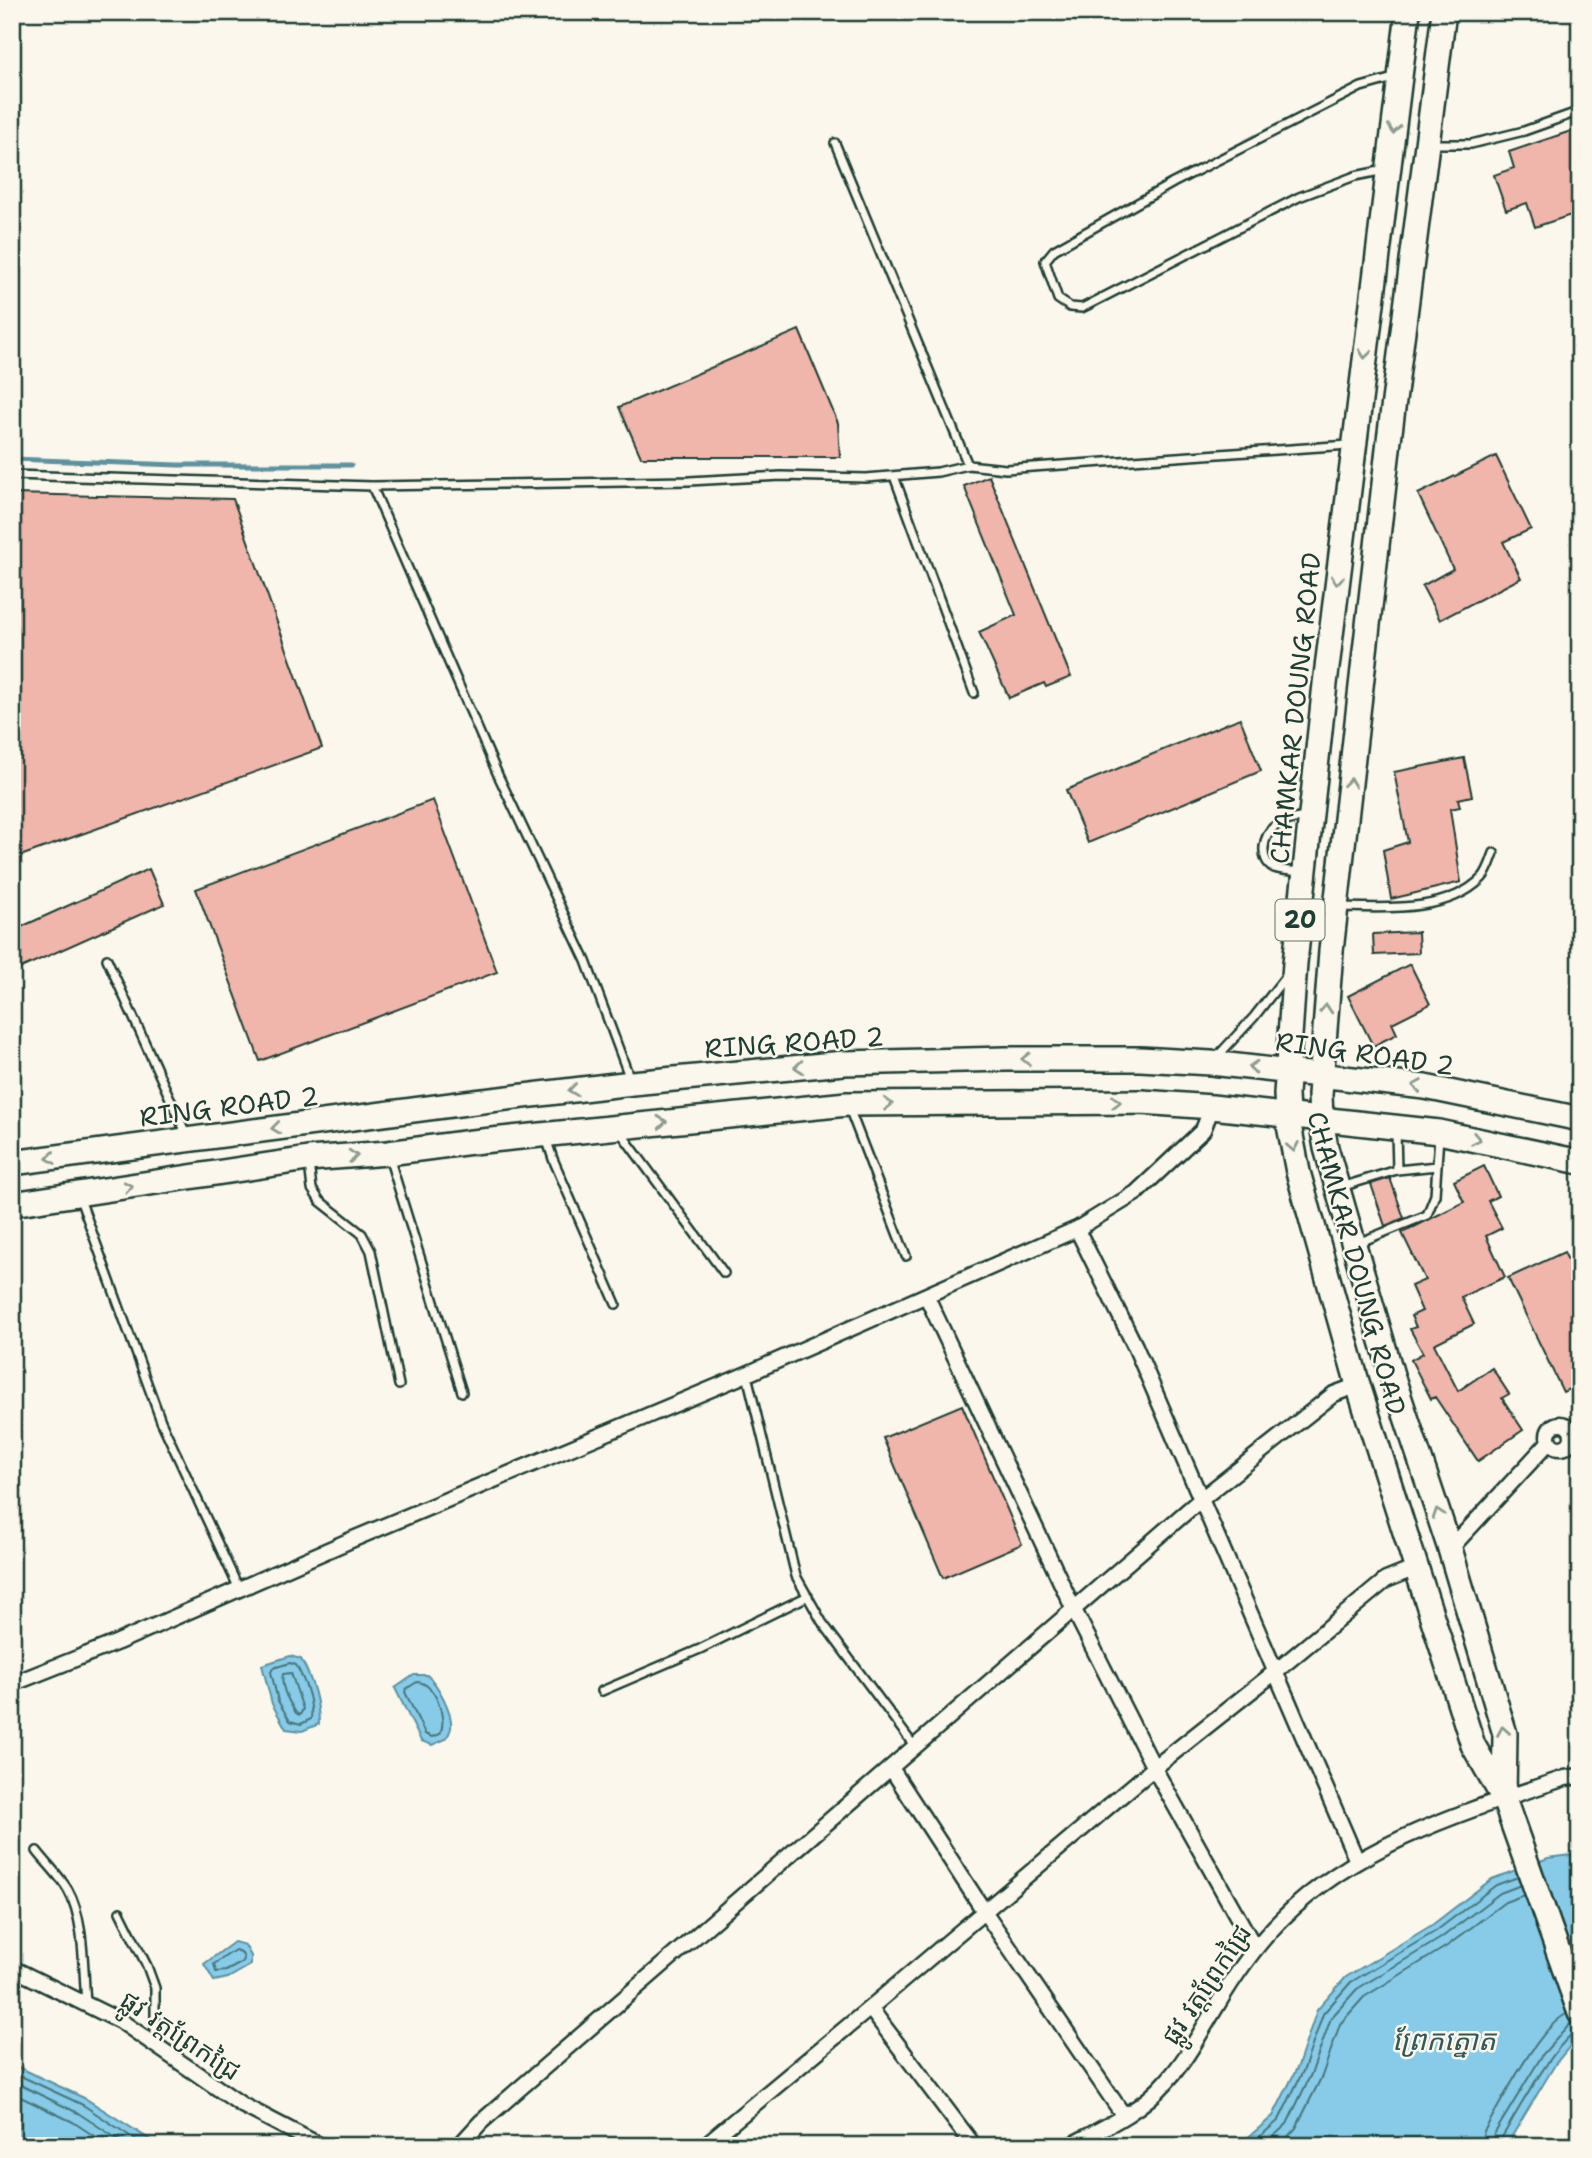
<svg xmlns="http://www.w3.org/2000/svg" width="1592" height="2158" font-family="'Shantell Sans','Noto Sans Khmer',sans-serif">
	<rect width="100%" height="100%" fill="#fbf7ec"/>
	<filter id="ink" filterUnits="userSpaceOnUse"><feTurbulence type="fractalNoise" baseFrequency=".0143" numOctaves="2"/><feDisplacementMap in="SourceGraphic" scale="14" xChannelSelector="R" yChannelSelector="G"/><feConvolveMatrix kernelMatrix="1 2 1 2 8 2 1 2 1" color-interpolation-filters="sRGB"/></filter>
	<g filter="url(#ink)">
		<!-- water -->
		<path fill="#87cbe9" stroke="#5d92a1" stroke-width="2" d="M290 1656 301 1659C312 1679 319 1700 319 1724L302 1731 286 1729 272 1704 262 1665Z
			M414 1675H427C438 1685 453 1712 451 1728 450 1732 448 1736 446 1739L432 1745 421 1741 395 1688Z
			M1580 1854V2034L1556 2063 1506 2146H1238L1273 2116 1298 2066 1317 2010 1346 1977 1432 1925 1492 1879 1548 1858Z
			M234 1942 245 1945 251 1956V1965L228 1978 214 1981 204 1964Z
			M12 2064 86 2099 160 2146H12Z"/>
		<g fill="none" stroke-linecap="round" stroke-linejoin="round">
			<!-- shore -->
			<path stroke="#49767c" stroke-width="2" d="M290 1663 296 1665C305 1681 313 1701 311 1719L301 1724 290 1721 278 1701 271 1672 273 1668Z
				M291 1673 303 1709 300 1715 296 1713C289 1702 280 1687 283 1674Z
				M417 1682C435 1682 448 1719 440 1734L432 1737 425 1734 405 1692 406 1689Z
				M235 1950 241 1952 244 1958 243 1962 226 1971 216 1972 214 1964Z
				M12 2072 83 2105 145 2146
				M12 2081 78 2113 128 2146
				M12 2093 73 2122 109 2146
				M1249 2146 1279 2120 1304 2069 1323 2014 1351 1982 1436 1931 1496 1885 1518 1877
				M1263 2146 1287 2124 1312 2072 1331 2018 1357 1989 1441 1938 1500 1893 1521 1885
				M1279 2146 1296 2128 1322 2076 1340 2024 1364 1997 1447 1946 1505 1902 1524 1895
				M1481 2146 1484 2131C1503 2100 1536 2031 1566 2014
				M1491 2146 1493 2136 1543 2054 1571 2023
				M1500 2146 1501 2139C1513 2119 1560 2033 1580 2030"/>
			<!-- stream -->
			<path stroke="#5d92a1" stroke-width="5" d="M12 459 178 465H351"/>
		</g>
		<!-- building -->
		<path fill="#f0b5ab" stroke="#1f3d34" stroke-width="2" d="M1580 128V212L1535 227 1527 203 1506 210 1494 175 1514 168 1509 152Z
			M799 330 838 423 840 457H641L619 407Z
			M1496 456 1531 529 1503 542 1521 578 1440 620 1422 586 1453 569 1418 494Z
			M989 476 1071 677 1046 687 1044 683 1009 698 979 632 1016 615 964 486Z
			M12 494 233 499 322 748 12 859Z
			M1240 718 1261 771 1088 843 1066 790Z
			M1464 758 1472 796 1458 799 1460 807 1450 809 1461 882 1391 899 1383 850 1408 842 1394 772Z
			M433 800 497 972 260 1061 196 889Z
			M149 869 164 904 12 972V931Z
			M1418 932 1419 953 1374 955 1373 934Z
			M1410 964 1430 1004 1392 1023 1397 1034 1373 1046 1348 996Z
			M1484 1166 1498 1196 1488 1201 1502 1228 1486 1236 1505 1277 1461 1297 1474 1324 1434 1344 1458 1391 1492 1368 1509 1394 1502 1398 1523 1430 1478 1461 1435 1397 1431 1399 1411 1360 1423 1353 1410 1329 1416 1327 1411 1316 1422 1311 1411 1286 1425 1280 1402 1233 1464 1202 1454 1181Z
			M1390 1178 1404 1218 1385 1226 1371 1184Z
			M1564 1252 1580 1285V1384L1563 1392 1508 1278Z
			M962 1405 1022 1544 943 1578 883 1438Z"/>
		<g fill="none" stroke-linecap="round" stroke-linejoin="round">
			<!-- service casing -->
			<g stroke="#1f3d34" stroke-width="12">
				<path id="service" d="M835 143 968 465
					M1432 144H1471L1524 131 1580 111
					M1385 170 1355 176 1299 197 1082 308 1070 307 1058 299 1045 261 1054 250 1173 183 1361 87 1397 77
					M12 475 372 486 689 481 781 476 866 478 938 472 968 465 1006 469 1349 445
					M894 476 974 693
					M372 486 498 775 586 961 630 1079
					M1301 872C1293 871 1282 871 1274 868 1258 860 1263 834 1275 826 1284 820 1297 819 1307 816
					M1340 907C1386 908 1447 913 1482 878 1488 872 1491 861 1494 853
					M107 959 187 1136
					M1214 1060 1254 1017 1286 976
					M849 1108 906 1256
					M1396 1132 1397 1170
					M621 1133 724 1273
					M546 1138 553 1159 616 1304
					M389 1157 462 1392
					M309 1163 312 1189 320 1201 362 1234 371 1251 399 1385
					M1341 1187 1397 1170 1437 1166
					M80 1199 161 1421 239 1589
					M1358 1243 1427 1215 1435 1195 1439 1136
					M747 1375 796 1576 822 1622 915 1747
					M602 1691 700 1649 808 1596
					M37 1851C47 1864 60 1876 68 1890 85 1920 83 1969 86 2003
					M120 1912 147 1966 155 1988V2043"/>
			</g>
			<!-- minor casing -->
			<g stroke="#1f3d34" stroke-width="19">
				<path id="minor" d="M1077 1229 1135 1346 1357 1861
					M927 1297 1074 1610 1154 1768 1255 1948
					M1548 1436a12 12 0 1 1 24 0a12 12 0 1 1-24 0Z
					M1450 1549 1549 1442
					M12 1684 118 1642 351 1540 747 1374 1077 1229 1136 1193 1203 1130 1212 1107
					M891 1768 984 1911 1124 2116
					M12 1968 122 2022 242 2105 321 2146
					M870 2008 974 2146
					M459 2146 481 2122 1200 1500 1334 1394 1358 1385
					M704 2146 870 2008 1154 1768 1275 1672 1386 1580 1416 1568
					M1069 2146C1103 2128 1141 2111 1166 2082 1187 2059 1200 2033 1216 2007 1235 1975 1256 1944 1283 1918 1358 1843 1467 1811 1565 1778L1580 1776"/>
			</g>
			<!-- primary casing -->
			<g stroke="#1f3d34" stroke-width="28">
				<path id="primary" d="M1408 12 1325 684 1295 963 1286 1094 1287 1115 1298 1172 1358 1385 1473 1745 1504 1799 1580 2013
					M1444 12 1389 440 1331 951 1320 1095 1321 1119 1326 1148 1354 1245 1392 1375 1450 1549 1505 1734 1504 1799
					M12 1163 466 1103 632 1083 844 1063 1006 1059H1140L1211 1063 1425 1087 1580 1119
					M12 1204 308 1159 388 1153 472 1142 847 1104 1142 1102 1212 1107 1439 1132 1580 1162"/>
			</g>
			<!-- service -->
			<use href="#service" stroke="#fbf7ec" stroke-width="7"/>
			<!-- minor -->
			<use href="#minor" stroke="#fbf7ec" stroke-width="14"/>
			<!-- primary -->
			<use href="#primary" stroke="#fbf7ec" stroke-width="23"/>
		</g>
		<!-- one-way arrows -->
		<defs><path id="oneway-chevron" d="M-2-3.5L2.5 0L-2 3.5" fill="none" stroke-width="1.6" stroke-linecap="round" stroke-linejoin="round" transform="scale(1.75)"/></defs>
		<g stroke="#8d9a90">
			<use href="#oneway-chevron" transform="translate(1394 129) rotate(97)"/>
			<use href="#oneway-chevron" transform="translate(1365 354) rotate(97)"/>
			<use href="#oneway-chevron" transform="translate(1337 580) rotate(97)"/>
			<use href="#oneway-chevron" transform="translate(1350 783) rotate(-83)"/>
			<use href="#oneway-chevron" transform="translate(1326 1009) rotate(-86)"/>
			<use href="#oneway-chevron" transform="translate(1026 1059) rotate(-180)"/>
			<use href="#oneway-chevron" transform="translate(799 1067) rotate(175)"/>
			<use href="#oneway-chevron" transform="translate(1253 1067) rotate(-175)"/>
			<use href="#oneway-chevron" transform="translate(1417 1086) rotate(-172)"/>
			<use href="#oneway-chevron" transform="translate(573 1090) rotate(173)"/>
			<use href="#oneway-chevron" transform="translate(1116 1102)"/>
			<use href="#oneway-chevron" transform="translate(888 1104) rotate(-1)"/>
			<use href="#oneway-chevron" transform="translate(662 1122) rotate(-6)"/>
			<use href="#oneway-chevron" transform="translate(276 1128) rotate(173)"/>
			<use href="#oneway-chevron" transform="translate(1476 1139) rotate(11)"/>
			<use href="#oneway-chevron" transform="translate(1293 1147) rotate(79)"/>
			<use href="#oneway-chevron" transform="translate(353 1156) rotate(-4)"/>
			<use href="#oneway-chevron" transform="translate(51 1158) rotate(173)"/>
			<use href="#oneway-chevron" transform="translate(128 1187) rotate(-9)"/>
			<use href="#oneway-chevron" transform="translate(1438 1513) rotate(-109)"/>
			<use href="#oneway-chevron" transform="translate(1503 1731) rotate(-100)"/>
		</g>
	</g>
	<g text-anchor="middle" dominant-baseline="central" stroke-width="5" stroke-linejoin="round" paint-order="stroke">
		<!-- shield labels -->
		<rect fill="#fbf7ec" stroke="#61756b" stroke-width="2" x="1275.5" y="899.5" width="49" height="41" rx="5"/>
		<g font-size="24" font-weight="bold" fill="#1f3d34">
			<text x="1300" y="920">20</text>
		</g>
		<!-- street labels -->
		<g font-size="26" fill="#1f3d34" stroke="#fbf7ec">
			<text transform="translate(1295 708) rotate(-84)">CHAMKAR DOUNG ROAD</text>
			<text transform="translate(794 1042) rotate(-4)">RING ROAD 2</text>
			<text transform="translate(1365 1053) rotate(8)">RING ROAD 2</text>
			<text transform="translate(229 1106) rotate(-7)">RING ROAD 2</text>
			<text transform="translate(1357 1263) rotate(75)">CHAMKAR DOUNG ROAD</text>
			<text transform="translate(1206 1984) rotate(-56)">ផ្លូវ វត្តព្រែកជ្រៃ</text>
			<text transform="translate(181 2035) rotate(34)">ផ្លូវ វត្តព្រែកជ្រៃ</text>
		</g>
		<!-- water labels -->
		<g font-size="28" font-style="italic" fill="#345958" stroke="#fbf7ec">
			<text x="1444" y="2040">ព្រែកត្នោត</text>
		</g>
	</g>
	<!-- margin -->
	<rect width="1592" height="2158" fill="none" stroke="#fbf7ec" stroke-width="42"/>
	<rect x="21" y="21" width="1550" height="2116" fill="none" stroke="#1f3d34" stroke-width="2.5" filter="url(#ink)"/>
</svg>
